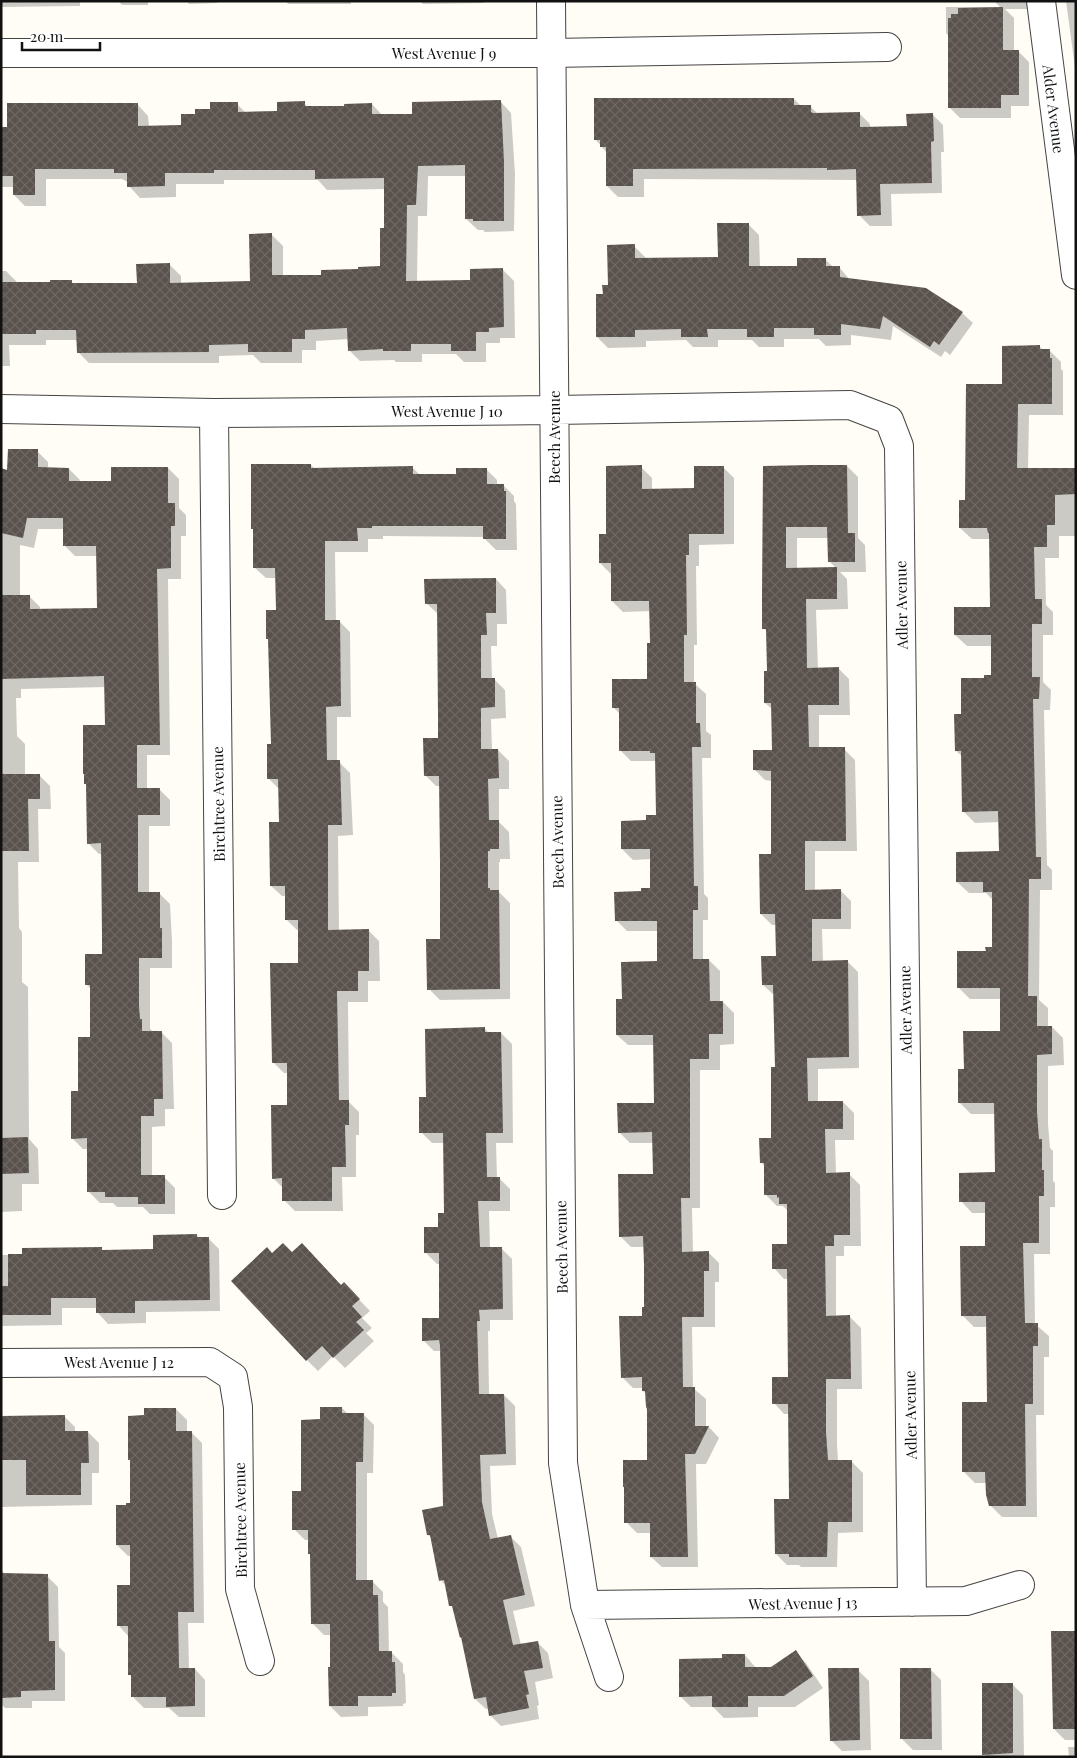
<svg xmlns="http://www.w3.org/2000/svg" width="1077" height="1758" font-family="'Playfair Display',serif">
	<defs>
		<pattern id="building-cross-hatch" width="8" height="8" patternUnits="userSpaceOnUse" patternTransform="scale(1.25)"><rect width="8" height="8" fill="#5a524d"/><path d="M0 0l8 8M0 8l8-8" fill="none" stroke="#6d6662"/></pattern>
	</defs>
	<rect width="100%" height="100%" fill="#fffdf5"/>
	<!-- shadow -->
	<path fill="#0003" fill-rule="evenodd" d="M1 1H80V6L1 7Z
		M118 1H148V5H122Z
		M187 1H217V3L189 4Z
		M286 1H351V4H288Z
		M420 1H483L484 3 423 4Z
		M994 1H1029V9H1005L1014 18V51H1018L1029 62V106H1011V118H960L949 107V36L946 33V7H1000Z
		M1066 1H1076V75Z
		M794 99 801 106H810L818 114 859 113 870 124V129L908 128 932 114 943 125 944 152H941L942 193 891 194 892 226H870L859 215 858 180 644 179V197H618L607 186V153L595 139Z
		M500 101 511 113 515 174 514 231 485 232 483 230H478L466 219V176H428L427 216H418L417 282 472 281 503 270 514 281 515 338H500V343H486V362H464L456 354H422V362H396L394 360 360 361 349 350V339L316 341V350H302V363H261L253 355 219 356V363H89L78 352V340H46V345H9L10 366H1V271H6L18 283 71 281 74 284H138L169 264 181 276V284L252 282 271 234 283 246V276H322L381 267 385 230V189L327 190 318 180H224V184H176V197L140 198 129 186V183L122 179H46V206H25L14 195V187H1V128L137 104 148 116 149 127 182 126 196 116 237 104 246 113 279 112 304 103 309 108H345L372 104 382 115H414Z
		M748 224 759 235 760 267H799L825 259 833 267H839L850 280 962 313 973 323 950 355 945 351 941 357 893 326 891 340 851 335V345L826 346 819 339H784V347H759L752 340H718V347H693L686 340 646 341V347L608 348 597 337 604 296 634 246 645 257V259L719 258Z
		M1040 347 1043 350H1049L1061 362V369L1063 371V415H1029L1028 470 1076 469V536H1059V558H1045L1046 605 1053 612V635H1043V682L1051 690 1050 710H1044L1047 865 1052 870V890H1040L1039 1000 1048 1008V1027H1052L1063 1038 1064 1065 1048 1066V1124L1050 1148 1053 1151V1181L1055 1183V1207H1050V1254H1034L1035 1324 1049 1336V1357H1044V1415H1036L1037 1517H1002L990 1505 987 1483H975L963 1471 988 1404V1327H974L962 1315 986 1247V1213H972L961 1201 996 1174V1114H971L960 1103 966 1070 1001 1032V999H970L959 988 987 952 993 948V900L986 893H969L957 882 1000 852 999 822 975 823 963 811V757L956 751 962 715 985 679 992 677V646H967L955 635 991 608 990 539H972L960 528 966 501 1004 386Z
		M37 451 48 462V468L69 469 80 480 79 482H113L168 468 179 479V508L186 515V536H181V579H168L170 755H147V789H159L170 800V826H149V894L159 893 170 904 172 941V968H150V1029L154 1032H161L172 1043 174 1109H165V1126L152 1127V1177H164L175 1188V1214H150L143 1207H117L113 1203H100L89 1192 88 1149H83L72 1138 79 1093 91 1038V989L86 984 103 955V854H99L88 843 106 726V687L21 689V698H16L17 736 25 744V775H39L50 786 51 809H38L39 862H18L19 928 22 932V982L28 987 29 1139 38 1149 39 1184H22V1211L1 1212V470L9 471ZM38 529H64V545L75 556H98V610L40 611V607L29 596H20V545L34 548Z
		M311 465 315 469 412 467 421 476H457L486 469 497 480V485H503L514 496V501L516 504 517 550H496L485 539V537L383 536V539H368V552H335L336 622 339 621 350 632 351 717H337V762H339L350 773 353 835 338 836 339 931 368 930 379 941 380 981H368V1002H348L349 1102 359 1112V1135H356V1177H342L343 1211H295L284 1200V1189L273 1178 288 1106V1073H284L273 1062 299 964V930H297L286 919V896H282L271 886 280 823V790L269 779 272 745 277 611V578H266L255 568Z
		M847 466 858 477V538L865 545 866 572H840L847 579 848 609 816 610 818 669 838 668 849 679 850 715H819V749H844L855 760 857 851H815V891L840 890 851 901V929H822L823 962 847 961 858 972 859 1068 818 1069V1102H843L854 1113V1140H835L836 1174H849L860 1185 861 1246H844V1256H836V1317H850L861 1328 862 1389H837V1444L838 1462H852L863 1473V1532L838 1533 837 1567H801L799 1565H787L776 1554 790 1500V1414H784L774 1403 789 1379 788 1279H784L774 1268 788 1245V1211L783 1206H777L766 1195 765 1167 761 1162 772 1139 776 1068 775 996 763 985 777 957 776 925H772L761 914 772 856V781L765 780 754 769 774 751 773 710 765 703 768 672 767 632 764 628V467ZM797 538H829V561L836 568 797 569Z
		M641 467 652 478V490L696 489 723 467 734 478V544L699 545V566H696L697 645H694V683L706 694V731L711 735V758H702L704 894 708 898V920H703V960H709L720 971V1002H723L734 1013V1044L720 1045V1070H700V1208H692L693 1253 708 1252 719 1263V1282H715V1327H692L693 1388 706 1399V1427H709L719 1438 706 1464H696L698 1567H662L651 1557V1533H637L626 1522 649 1462 647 1394 643 1391V1388H633L622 1377 645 1308V1247H631L620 1236 654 1175V1143H630L619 1132 655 1105 654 1045H628L617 1035 623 1000 658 963V931H627L616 920 642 892 651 889V859L633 860 622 849 648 821 657 816V761H631L620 750V714L614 708 649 681 651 611 623 612 612 601 611 574 600 563 607 535Z
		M496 579 506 590 507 624H497V646H491L492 679H494L505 690 506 718 491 719 492 750H498L509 761V789H499V822L509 832 510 859H500V862H499V892L510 903V999L440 1000 429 989 441 940 440 786H436L425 775 440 739 438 614 426 603Z
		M484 1028 489 1033H501L512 1044 513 1143H496L497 1178H499L510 1189V1211H489L490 1248H501L512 1259 513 1320H490V1331H488L489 1395H504L515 1406 516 1465 490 1466 492 1514 498 1539 510 1536 521 1547 535 1606 513 1611 521 1645 537 1642 548 1653 553 1678 535 1682 539 1705 537 1706 539 1719 501 1726 490 1715 489 1709H486L475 1699 463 1639 461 1637 454 1609 451 1605 446 1586 441 1580 432 1538 428 1535 444 1507 441 1351H434L423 1340 441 1320 440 1264H437L426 1253 440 1229 445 1214 444 1143H432L421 1132 428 1098Z
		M197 1235 200 1239 208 1238 219 1249 220 1311 146 1312V1323L108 1324 98 1313V1308H62V1325L1 1326V1255H23L102 1249 105 1252 154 1251Z
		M292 1254 342 1286 344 1284 370 1311 362 1318 372 1328 366 1333 374 1341 345 1368 333 1356 318 1371 307 1360 272 1255Z
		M342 1408 348 1414H363L374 1425 373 1473H367V1581H372L383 1592V1602L388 1607 389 1653H392L403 1664V1672L405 1675 406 1703 403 1704V1706L368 1707V1716L341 1717 330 1706 332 1635H324L313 1624 312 1556 309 1554V1540H305L294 1529 322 1421Z
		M176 1409 187 1420V1432H191L202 1443 204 1623H188L189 1669H195L205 1680V1717H179L169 1708H144L133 1697V1678L129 1674V1637L119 1626 131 1586V1556H128L117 1545 128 1506 132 1504V1462L129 1460 145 1417Z
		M1 1416H64L75 1427V1432H88L99 1443V1473H92V1505L1 1507Z
		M1 1570 5 1574 47 1576 58 1587 59 1647 65 1653V1701H32V1708H5L1 1704Z
		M1076 1632V1740H1065L1054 1729Z
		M795 1652 806 1663 823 1688 795 1707H758V1717L724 1718 713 1707H691L680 1696 723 1660 745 1655 756 1668H771Z
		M930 1669 941 1680 942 1750H913L902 1739Z
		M858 1670 869 1681 871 1750 842 1751 831 1740Z
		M1012 1684 1023 1695 1024 1757H986L984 1754Z
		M1068 1747H1076V1757H1069Z"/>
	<!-- building -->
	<path fill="url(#building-cross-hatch)" d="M1003 7V50H1019V95H1001V108H948V18H951V14H958V8Z
		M594 98H794V105H811V112L813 113 860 112V127L907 126 906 114 933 113 934 141 931 142 932 183 880 184 881 215 857 216 856 169 827 170V168L633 169V186H606V147H600V140H594Z
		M501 100 504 162V221H473V219H465V165L418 166 416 205H407L406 281 470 280V269L503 268 504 327 489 328V332H476V351H451V344H411V351H383V349L348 351 347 328 305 330V339H292V352H248V344L209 345V352L77 353 76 330H36V334H1V282H50V280H72V283H137L136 264 170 263V283L250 281 249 234 272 233V275H321V270L358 269V267L380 266V228H384V178L315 179V170H214V173H165V186L127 187V173H114V169H35V195H13V176H1V127H7V103H138V126L181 125V114H195V109H210V102H238V112L277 111V102L305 101V106H344V104L372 103V114H412V102Z
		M717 223H749V266H797V258H826V266H840V277L926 288 963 312 939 345 934 341 930 347 883 316 880 329 841 324V335H814V328H774V337H747V329H707L708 337H681V329L635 330V337H596V294H603L602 285H608L607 245 635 244V258L718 257Z
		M1040 345V349H1050V358H1052V404H1018L1017 468H1076V494L1055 495V525H1047V547H1034L1035 599H1042V624H1032V677H1040L1039 699H1033L1036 857H1041V879H1029L1028 996H1037V1026H1052V1054L1037 1055V1112L1039 1139H1042V1170H1044V1196H1039V1243H1023L1025 1323H1038V1346H1033V1404H1025L1026 1506H989L986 1495 985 1472H962V1402H987L986 1316H961L960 1246H985V1202H959V1173L995 1172 994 1103H958V1069H964L963 1031H1000V988H957V951H986L985 947H992V892H983V882H956V852L999 851 998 811 962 812 961 751H955L954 714H961V678H984V675H991V635H954V607H990L989 533H988L987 528H959V500H965L966 384H1002V346Z
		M8 449H38V467L69 468V481H111V467H168V503H175V526H171V568L157 569 160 745H137V788H160V815H138V892H160V928H162V958H139V1006L140 1019H142V1031H162L163 1099H154V1116H141V1175H165V1204H138V1197H105V1192H87V1138L71 1139V1091H78V1037H90V985H85V954H102V936L101 843 87 844 86 784H84V774H83V725H105L104 676 1 679V595H30V609L97 608 96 546H63V518H27L23 538 1 533V468L7 470Z
		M251 464H311V468L413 466V474H456V468H487V484H504V491H506V539H483V526H372V528H357L358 541H325V620H340L341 706 326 707 327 760H340L342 825H328V930L369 929V971H358V991H337L339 1100H349V1125H345L346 1167H332V1201H282V1178L272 1179 271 1105H287V1063H272L270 963H298V920H285V886H270L269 822H279L278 779H267V744H271L268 639H266V610H276L275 568H253V529H251Z
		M642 465V489L694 488V466H724V534H689V555H686L687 635H684V682H696V723H700L701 747H692L694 886H698V910H693V959H709L710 1001H723V1034H709V1059H690V1198H681L682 1252 709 1251V1271H704V1317H682L683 1387H695V1426H709L695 1454H685L688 1557H650V1523H624V1487H623V1460H647V1409L646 1407 645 1391H642V1377L621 1378 619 1316H642V1307H644V1265L643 1236 619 1237 618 1174H653L652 1132 618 1133 617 1103H654L653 1035H616V999H622L621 962 657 961V921H615L614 892 641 891V888H650V849H621V821L646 820V815H656L655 753H650V751H619V708H612V679H647V643H650L649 601H611V563H599V534H606V466Z
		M811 465H847L848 533H855V562H828L827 527H786V568L837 567V599H806L807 668 839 667V705H808L809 747H845L846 841H805V890L841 889V919H812V961L848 960 849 1057 807 1058 808 1101H843V1129H825L826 1173 850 1172V1235H834V1246H825L826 1316 850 1315 851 1379H826V1432L828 1460H852V1522H828L827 1557H789V1554H775L774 1499H789L788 1404H772V1377H788L787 1269H772V1244H787V1204H779V1197L777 1198V1195H764V1163H760L759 1138H771V1067H775L773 985H762L761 956H776L775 914H760L759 854H771V771L753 770V750H772L771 703H764V671H767L766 629H762V594L763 466Z
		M496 578V613H486L487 635H481V678H495V707L481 708V749H498L499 778 488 779 489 820H499V849H490V851H488V888H490V890H499L500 989 427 990 426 939H440V862L439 776H424L423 738H438V715L437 604H425L424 579Z
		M1 774H40V799H28L29 851H1Z
		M485 1027V1032H501L503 1133H486L487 1177H500V1201H478L480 1247H502L503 1309 479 1310 480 1321H477L479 1394H504L506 1454 480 1455 482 1502 490 1539 511 1535 525 1595 503 1600 513 1645 538 1641 543 1668 524 1671 529 1694 526 1695 529 1708 489 1716 486 1697 474 1699 461 1637 460 1638 452 1606H449L444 1580 439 1581 430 1535H427L422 1510 443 1506 440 1345 439 1340 422 1341V1318H439V1253H424V1227H438V1213H444L443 1133H419V1097H426L425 1029Z
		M28 1137 29 1173 1 1174V1138Z
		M197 1234V1237H209L210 1300 135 1301V1313H96V1298H51V1315H2V1286H8V1254H22V1248L102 1247V1250L153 1249V1235Z
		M283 1243 292 1252 302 1243 341 1285 344 1282 360 1299 352 1306 362 1317 356 1322 364 1330 333 1358 322 1346 306 1361 231 1281 267 1247 272 1253Z
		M320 1407H342V1413H364L363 1462H356V1580H373V1595H378L379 1651H392V1662H395L396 1693H392V1696H358V1706H329L328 1667H330V1624H311L310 1554H308V1530H292V1491H301V1420L320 1419Z
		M144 1408H176V1431H192L194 1612H178L179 1668H195V1706L166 1707V1697H131V1675H128V1626H117V1585H130V1545H116V1505H126V1503H130V1460H128V1416L144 1415Z
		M65 1415V1431H88L89 1463H81V1495H26V1460H1V1416Z
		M1 1573 48 1574 49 1641H55V1690L21 1691V1697L1 1698Z
		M1051 1631H1076V1729H1053Z
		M796 1650 813 1676 784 1696H748V1707H712V1696L679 1697V1659L722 1658V1654H745V1667H771Z
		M828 1668H859L860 1740 830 1741Z
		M900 1668H931L932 1739H900Z
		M982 1683H1013V1753L982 1755Z"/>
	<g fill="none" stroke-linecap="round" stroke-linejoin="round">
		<!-- minor casing -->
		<g stroke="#444" stroke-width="30">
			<path id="minor" d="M551 1 563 1463 585 1605 609 1677
				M1041 1 1076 275
				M1 53H551L887 47
				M1 409 214 413 554 410 850 405 889 420 899 446 912 1602
				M214 413 222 1195
				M1 1363 210 1362 233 1377 238 1407 240 1589 260 1661
				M585 1605 966 1601 1020 1585"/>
		</g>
		<!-- minor -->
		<use href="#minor" stroke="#fff" stroke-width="28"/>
	</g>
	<g text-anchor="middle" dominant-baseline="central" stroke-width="5" stroke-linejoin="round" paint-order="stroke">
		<!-- street labels -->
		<g font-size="15" fill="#111" stroke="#fff">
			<text x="444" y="53">West Avenue J 9</text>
			<text transform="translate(1054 109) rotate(83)">Alder Avenue</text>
			<text x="447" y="411">West Avenue J 10</text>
			<text transform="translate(554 437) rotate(-90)">Beech Avenue</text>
			<text transform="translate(901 605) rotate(-91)">Adler Avenue</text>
			<text transform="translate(218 804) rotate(-91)">Birchtree Avenue</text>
			<text transform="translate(557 842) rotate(-91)">Beech Avenue</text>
			<text transform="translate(905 1010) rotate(-91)">Adler Avenue</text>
			<text transform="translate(561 1247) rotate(-91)">Beech Avenue</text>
			<text x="119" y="1362">West Avenue J 12</text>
			<text transform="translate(910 1415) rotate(-91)">Adler Avenue</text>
			<text transform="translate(240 1520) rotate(-91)">Birchtree Avenue</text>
			<text transform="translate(803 1603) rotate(-1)">West Avenue J 13</text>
		</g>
	</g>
	<!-- border -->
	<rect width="1077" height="1758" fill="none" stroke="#111111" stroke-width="5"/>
	<!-- scale -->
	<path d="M22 42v8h78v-8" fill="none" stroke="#111111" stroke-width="2.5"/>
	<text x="30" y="42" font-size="15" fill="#111111" stroke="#ffffff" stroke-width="4" paint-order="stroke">20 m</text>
</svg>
